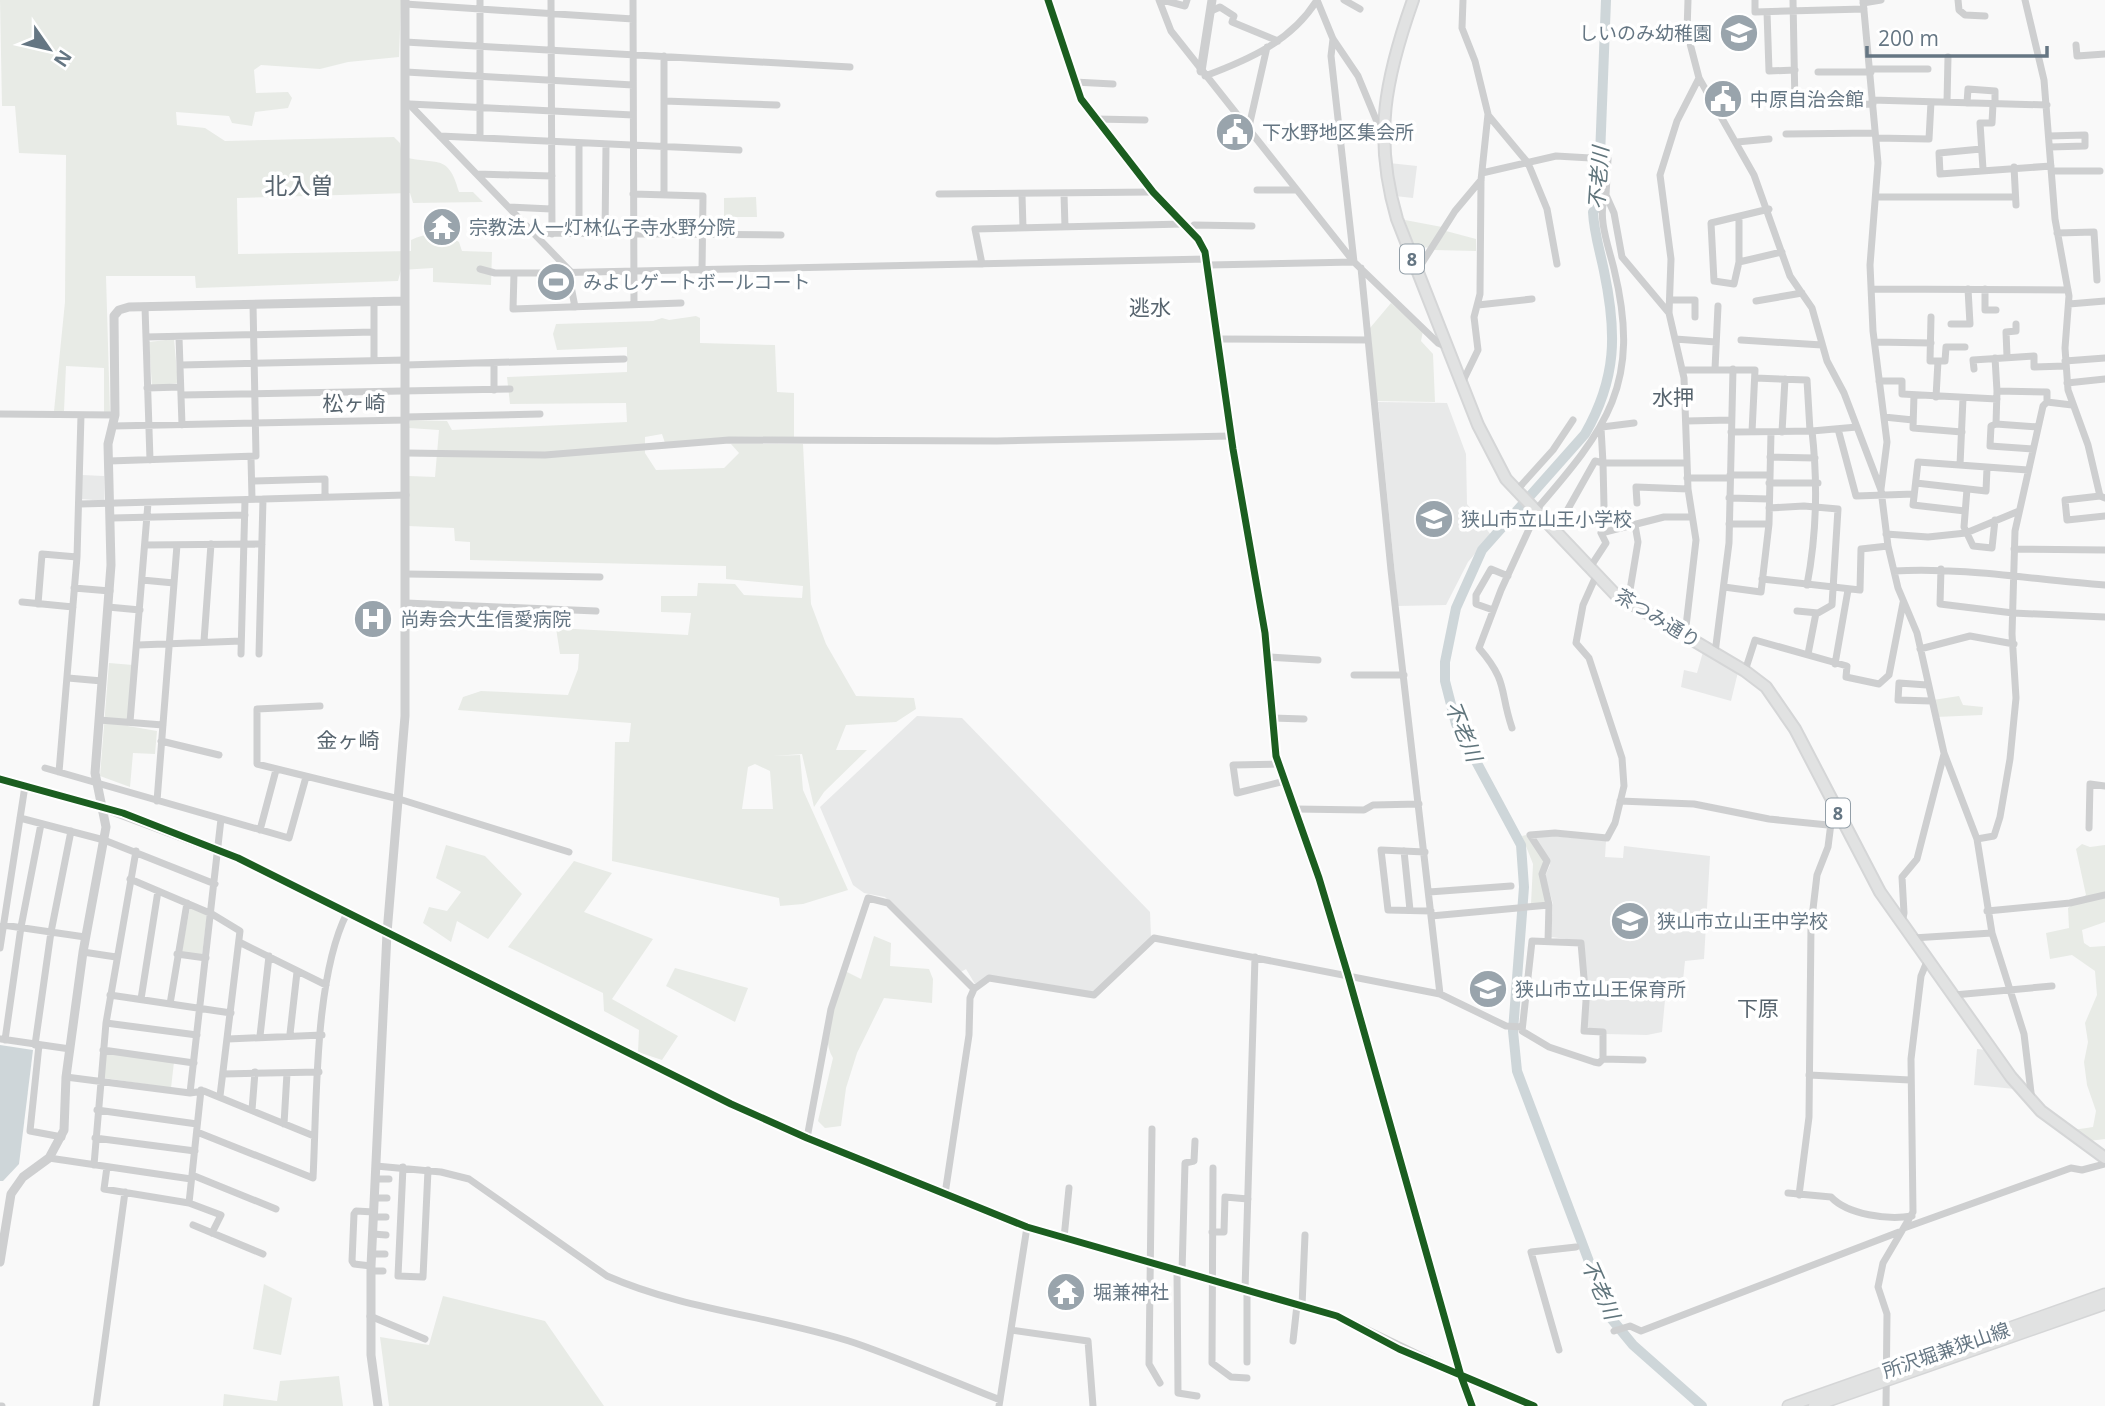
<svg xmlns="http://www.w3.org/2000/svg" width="2105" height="1406" font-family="'Open Sans','Noto Sans JP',sans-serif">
	<rect width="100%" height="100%" fill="#f9f9f9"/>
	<!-- built -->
	<path fill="#e8e9e9" d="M1389 163 1417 166 1413 198 1395 196Z
		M1378 402 1447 403 1466 454 1467 504 1491 535 1468 562 1446 605 1398 606Z
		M82 475 104 476V501L82 499Z
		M1703 652 1738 672 1731 701 1681 687 1684 670 1697 673Z
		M917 716 962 718 1150 912 1151 937 1093 993 989 976 975 984 966 969 959 973 885 897 864 893 853 885 820 807Z
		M1542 835 1606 841 1605 857 1623 858 1624 846 1710 856 1704 959 1685 961 1682 990 1666 989 1662 1032 1647 1035 1605 1034 1587 1027 1583 941 1551 937 1553 904 1545 876 1550 865 1534 836Z
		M1977 1049 1987 1050 2015 1089 1974 1085Z"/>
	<!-- green -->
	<path fill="#e8ebe6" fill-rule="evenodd" d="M0 0H401L399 57 348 62 320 69 261 65 254 70 256 93 288 92 292 98 288 108 255 112 252 126 232 123 229 116 176 112 177 125 205 128 225 141 394 137 400 143 402 156C434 167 448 150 459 192H473L483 202 413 203 410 193 237 198 238 254 411 251V240C427 232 444 232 459 242L462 251 492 252 491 285 433 282V268L401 270 398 281 196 288 195 276H106L110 413 104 412V368L66 366 64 411H54L65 302 66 155 19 153 15 106H2Z
		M756 197 757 217H724V198Z
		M1405 220 1442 227 1431 248 1413 246Z
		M1446 231 1476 239V251L1434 250Z
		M1391 303 1423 331 1421 341 1433 354 1435 402 1377 401 1370 328Z
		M696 316 700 318V343L775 345 777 392 794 393V438L665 443 662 434 645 437V453L656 470 724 468 739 453 731 444H803L811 604 826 644 856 696 914 698 916 709 896 722 846 725 836 750H867L824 792 814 807 802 754 773 756 800 755 803 790 848 890 803 904 780 906 779 898 612 861 615 742H629L631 723 458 710 463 697 481 691 568 695 578 669 579 654H560L556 628 688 635 691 613 661 612V596H697L698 583 735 584 744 595 802 598 803 586 726 579V566L470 560V542L455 541 454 528 408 526 409 476 435 477 439 430 409 428 410 420 447 421 452 430 627 422 626 403 510 404 507 377 627 372V347L557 350 553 334 556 324 653 321 662 318 669 320ZM755 764 770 771 773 809H742L748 767Z
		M174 339 178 383 152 386 149 342Z
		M109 663 133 665 128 726 157 731 155 754 133 753 130 787 100 776Z
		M1959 696 1963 705 1983 707 1982 715 1936 717 1933 700Z
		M1526 835 1544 860 1545 903 1531 904 1533 864 1522 836Z
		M2082 844 2090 847 2105 845V922L2082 930 2084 943 2090 947 2105 946V1139L2089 1141 2073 1130 2093 1127 2096 1111 2087 1085 2084 1062 2088 1042 2085 1023 2097 995 2095 971 2072 955 2050 959 2046 933 2069 928 2068 908 2086 895 2076 849Z
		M446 845 485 856 522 894 488 939 457 921 451 942 423 923 429 907 447 911 461 892 436 878Z
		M574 861 612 873 584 912 653 939 612 999 678 1036 662 1060 638 1052 639 1030 604 1011 603 993 508 947Z
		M190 908 207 915 202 956 181 953Z
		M874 936 891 943 890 966 929 969 933 979 932 1003 884 998 857 1053 846 1088 841 1126 825 1128 818 1121 833 1058C818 1033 837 997 845 971L861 979Z
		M675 968 748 988 735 1022 666 986Z
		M109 1053 174 1062 171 1088 104 1078 105 1054Z
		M264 1284 292 1298 281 1355 253 1349Z
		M443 1296 545 1321 604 1406H389L380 1337 429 1345Z
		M339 1376 343 1406H223L224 1394 277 1401 280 1381Z"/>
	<!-- water -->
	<path fill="#ced6d9" d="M0 1045 33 1050 19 1164 3 1181H0Z"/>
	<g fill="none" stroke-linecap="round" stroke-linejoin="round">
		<!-- river -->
		<path stroke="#ced6d9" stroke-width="10" d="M1606 0 1599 182 1597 207 1593 212C1594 233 1600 251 1604 271 1617 333 1617 378 1585 434L1482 550 1456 608 1445 662V681L1456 724 1521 845 1524 887 1513 1031 1517 1071 1610 1317 1633 1345 1702 1406"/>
		<!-- secondary casing -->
		<g stroke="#d5d6d7" stroke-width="13">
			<path id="secondary" d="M1788 1406 2105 1294
				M1814 1406 2105 1304"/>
		</g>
		<!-- primary casing -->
		<g stroke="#d5d6d7" stroke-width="14">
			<path id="primary" d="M1413 0C1385 79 1373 137 1397 219L1478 425 1506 479 1615 594 1745 671 1766 687 1795 729 1880 892 2011 1077 2041 1111 2105 1158"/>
		</g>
		<!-- minor -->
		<path stroke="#cecfd0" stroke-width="7" d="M551 0 552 234
			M633 0 634 304
			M1159 0 1171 31 1354 262 1438 343 1447 347
			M1163 0 1185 6 1187 0
			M1317 0 1333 39 1358 76 1382 134
			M1344 0 1360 9
			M1688 0 1687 32 1699 78 1754 175 1790 276 1812 308 1827 361 1844 393 1881 490 1888 546 1898 588 1917 633 1944 753 1977 839 1992 933 2024 1034 2032 1101
			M1755 0V12L1864 9
			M1793 0 1795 106 1873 104
			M1863 0 1878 163 1870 265 1873 331 1887 442 1881 489
			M1958 0 1959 10 1965 15 1985 16
			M2025 0 2044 80 2055 219 2069 296 2065 348 2068 390 2088 445 2100 496 2105 498
			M1863 3 1881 0
			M405 4 633 19
			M1211 11 1220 7 1234 16 1232 22 1278 41
			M1767 12 1769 71 1795 70
			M405 42 850 67
			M2076 45 2077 56 2105 54
			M1871 69H1928
			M406 72 633 85
			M1818 72H1871
			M1205 76C1248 60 1292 41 1317 0
			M1074 82 1113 84
			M1872 100 2047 105
			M664 101 777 105
			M1947 102 1948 57
			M1967 103 1968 89 1995 91V104
			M406 104H409L570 271
			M410 104 633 115
			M1488 115 1528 163 1547 209 1557 264
			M1096 119 1145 120
			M1248 131 1267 47
			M1786 134 1875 133
			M440 136 739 150
			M480 136V0
			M2049 136 2085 135V146L2050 147
			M1876 138 1929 139 1931 102
			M1737 142 1769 139
			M1981 149 1939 153 1940 174 2051 166
			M2014 167 2016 205
			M1983 169 1980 123H1992L1993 104
			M2052 171H2100
			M1482 173 1556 156 1608 159 1606 195 1614 213 1622 257 1669 313
			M477 174 552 176
			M1257 190H1296
			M633 194 703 196 702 271
			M939 194 1153 192
			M1064 194 1065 227
			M664 195V56
			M1022 195 1023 228
			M1877 197H2015
			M509 207 551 209
			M1769 209 1711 223 1714 281 1734 284 1739 262 1782 252
			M1739 218V262
			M1190 230 1194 225 1252 226
			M534 233 781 235
			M2057 233 2094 232 2097 280
			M579 234V143
			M605 235 606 145
			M982 264 975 229 1184 224
			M1208 265 1354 262 1331 56 1333 39
			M1361 268 1391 570 1440 994
			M480 269 495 273H544L1207 259
			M568 271 575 307
			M1417 271 1455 211 1481 180
			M514 273 513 309 681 303
			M1871 289 2068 290
			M1985 289V310H1996
			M1671 300H1695V317
			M374 301V360
			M1756 301 1802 293
			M2069 304 2105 301
			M1478 305 1532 299
			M145 307 150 460
			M1931 317 1930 361H1945L1946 347H1965
			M1951 324H1970L1968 289
			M146 337 374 332
			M179 337 182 425
			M1218 339 1368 340
			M1675 339 1716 342
			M1741 340 1822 345
			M1875 342 1931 343
			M2007 356 2006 332 2016 331V324
			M1995 358 1997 391
			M2065 361 2105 358
			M494 364V390
			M181 365 405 360
			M405 365 624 359
			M1715 369 1718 306
			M1974 369 1973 360 2034 356V367L2065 366
			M1682 370H1755L1752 432
			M1755 378 1807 380 1810 431
			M1879 381H1902V394L1997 399
			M1462 383 1478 350 1474 317 1480 294 1481 180 1488 114 1475 61 1462 28 1463 0
			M2067 383 2105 379
			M147 388 180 387
			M181 395 510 389
			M1914 395 1913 428 1962 432
			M1936 397 1938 361
			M2047 402 2072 405
			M0 414 115 415
			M405 417 540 414
			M1884 417 1913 420
			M1686 421 1731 420
			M1996 424 1991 426 1990 446 2033 449
			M113 426 406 420
			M1602 427 1634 423
			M1838 429 1856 496 1914 494
			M1731 432 1812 431 1857 427
			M1782 432 1785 379
			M406 453 545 455 729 440 997 441 1231 436
			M1770 457 1815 458
			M251 458 252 499
			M109 461 256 456 253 304
			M1960 465 1963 398
			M1730 475H1769
			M1687 478H1730
			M252 481 325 479V497
			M1769 483H1818
			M1916 483 1986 491 1987 468
			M1967 489 1964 527 1973 546 1992 548 1995 520
			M1516 491 1553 450 1573 420
			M2100 496 2065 500 2067 520 2105 516
			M1729 498 1769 499
			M1637 503 1636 487 1688 489
			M80 504 406 495
			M1604 506 1603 463H1687
			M1769 508 1804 506 1838 509 1832 605 1818 613 1797 611
			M1535 511C1607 428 1642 384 1614 269 1609 248 1596 215 1606 195
			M1965 511 1913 505 1918 462 2028 470
			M111 518 245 515
			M1729 524H1769
			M1555 532 1595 461 1603 463 1601 428
			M1886 534 1928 537 1966 533 2019 511
			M145 545 262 544
			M2014 549 2105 550
			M1589 569 1606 543 1601 533 1664 517H1692
			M1941 569 1940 604 2013 613 2105 617
			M1894 571C1964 567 2035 580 2105 585
			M406 574 600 577
			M1762 579 1860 590 1861 549 1888 546
			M142 580 174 583
			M1807 585C1817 533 1818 484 1812 431
			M1724 587 1761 592 1769 524 1771 432
			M74 588 110 591
			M22 602 73 607
			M1628 602 1638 542 1635 525
			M406 603 596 611
			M38 604 42 554 77 557
			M108 607 140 610
			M1493 610 1476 604V595L1491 569 1508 576
			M1685 635 1696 540 1688 489 1684 378 1669 313 1671 259 1660 175 1677 121 1699 78
			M204 641 211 544
			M138 645 241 641
			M1920 649 1970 636 2014 644
			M1715 653 1729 543 1733 369
			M241 654 245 500
			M259 654 263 499
			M1808 654 1816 613
			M1268 657 1318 660
			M1835 664 1848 590
			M1745 671 1755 640 1847 666 1846 677 1879 684 1889 675 1903 603
			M1354 675H1404
			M68 678 102 681
			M1927 685 1899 683 1898 700 1931 701
			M320 706 257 709V764L399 799 569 852
			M1272 718 1304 719
			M99 720 163 725
			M130 722 148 503
			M1512 728C1499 690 1509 683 1479 648L1501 590 1536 514
			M161 741 219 755
			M1279 764 1233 765 1237 793 1285 781
			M45 768 289 838 306 777
			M59 772 77 557 81 415
			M0 779 104 808
			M157 801 177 545
			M1620 801 1694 804 1769 819 1828 825 1833 821
			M1295 809 1364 810 1373 805 1419 804
			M20 818 104 840 215 884
			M2089 828 2090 784 2105 786
			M260 830 276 770
			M1977 839 1994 836 2000 817 2010 759 2016 698 2012 634 2015 531 2043 406 2047 402V392L1997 391 1996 424 2038 427
			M1404 851 1410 910
			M1425 852 1381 850 1388 910 1431 911
			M130 879 212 914 240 931 220 1096
			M1429 892 1511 886
			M1987 911 2070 903 2105 895
			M1431 916 1549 905
			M1902 923 1904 913 1902 877 1917 859 1944 754
			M3 925 85 937
			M1913 938 1992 933
			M1548 941 1549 905 1542 874 1547 861 1530 835 1555 833 1607 838 1615 823 1624 786 1622 758 1589 658 1576 643 1583 605 1596 576
			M239 942 326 985
			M0 948 25 786
			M83 952 116 957
			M177 954 206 958
			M110 995 231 1013
			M1954 995 2052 986
			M141 999 158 891
			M170 1004 187 903
			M106 1023 197 1035
			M290 1034 297 972
			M260 1036 269 956
			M1 1039 70 1049
			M228 1039 322 1035
			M5 1040 21 927 41 824
			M35 1045 51 932 71 831
			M39 1045 30 1131 62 1137
			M103 1050 194 1063
			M1603 1059V1032L1584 1031 1586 1001 1581 943 1532 941 1522 1031 1549 1047 1594 1062 1599 1063 1603 1059 1643 1060
			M223 1074 319 1072
			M1809 1075 1910 1080
			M66 1077 190 1093 204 1091 314 1136
			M190 1093 221 819
			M97 1110 197 1124
			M252 1110 255 1072
			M284 1124 287 1073
			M1152 1129 1149 1364 1160 1383
			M197 1132 313 1178C317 1103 314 978 347 913
			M95 1138 195 1151
			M807 1138 831 1009 868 898 888 903 974 989
			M49 1158 191 1179
			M94 1165 106 1023 136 851
			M376 1166 441 1172 469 1179 607 1276C687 1311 773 1316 855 1343 904 1360 952 1381 1000 1400
			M107 1167 104 1189 189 1203 221 1215 212 1233
			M403 1167 398 1276 423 1277 428 1170
			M1213 1168 1212 1363 1231 1377 1247 1378
			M192 1175 276 1209
			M376 1179H389
			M1788 1193 1831 1197C1848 1215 1888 1220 1912 1216
			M945 1194 969 1035 970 998 974 989 989 978 1094 995 1154 938 1440 994 1506 1026 1522 1027
			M1799 1195 1809 1117 1811 926 1817 875 1828 847 1831 823
			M375 1198H387
			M189 1203 201 1090
			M373 1217H386
			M193 1225 263 1254
			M1904 1228 2071 1168 2082 1170 2105 1164
			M1212 1232H1224L1225 1197 1248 1199
			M373 1234 386 1235
			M1064 1238 1069 1188
			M372 1254H385
			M371 1266 354 1264 352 1261 354 1214 356 1211 374 1212
			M371 1271H383
			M1177 1271 1178 1393 1197 1396
			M1182 1272 1185 1163 1194 1161 1195 1141
			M1245 1290 1255 957
			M1302 1306 1305 1235
			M370 1316 425 1339
			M1011 1330 1088 1341 1093 1406
			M1614 1331 1630 1326 1641 1331 1899 1232
			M1293 1341 1297 1305
			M1559 1350 1531 1252 1576 1247
			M1247 1362V1291
			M1461 1376 1534 1406
			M0 1406H2
			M96 1406 125 1192
			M999 1406 1027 1227
			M1886 1406 1887 1314 1878 1287 1883 1263 1913 1212 1911 1059 1921 976 1928 959"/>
		<!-- tertiary -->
		<path stroke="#cecfd0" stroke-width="9" d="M1048 0 1081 99 1153 192 1198 239 1205 252 1233 449 1265 633 1276 756 1319 878 1348 975 1461 1376 1472 1406
			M1201 71 1212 0
			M104 808 238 858 731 1104 807 1138 1027 1227 1337 1316 1461 1376
			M0 1262 11 1194 23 1177 49 1158 64 1130 66 1077 83 952 106 827 95 773 111 565 108 444 115 415 114 316 119 310 129 307 405 301
			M378 1406 371 1355V1266L387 933 405 716V0"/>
		<!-- secondary -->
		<use href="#secondary" stroke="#e1e2e2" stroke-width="10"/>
		<!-- primary -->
		<use href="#primary" stroke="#e1e2e2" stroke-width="10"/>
		<!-- cycleway casing -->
		<g stroke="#fff" stroke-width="11">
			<path id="cycleway" d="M1048 0 1081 99 1153 192 1198 239 1205 252 1233 449 1265 633 1276 756 1319 878 1348 975 1461 1376 1472 1406
				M0 779 123 813 238 858 731 1104 807 1138 1027 1227 1337 1316 1399 1349 1534 1406"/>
		</g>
		<!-- cycleway -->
		<use href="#cycleway" stroke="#1b5e20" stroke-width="7"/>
	</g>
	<!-- icons -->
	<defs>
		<g id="school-disc" transform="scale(2.0125)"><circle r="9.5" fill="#99a4ac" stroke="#fff"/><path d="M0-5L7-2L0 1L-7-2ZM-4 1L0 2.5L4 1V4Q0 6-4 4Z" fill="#fff"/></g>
		<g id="civic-disc" transform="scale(2.0125)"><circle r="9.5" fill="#99a4ac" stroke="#fff"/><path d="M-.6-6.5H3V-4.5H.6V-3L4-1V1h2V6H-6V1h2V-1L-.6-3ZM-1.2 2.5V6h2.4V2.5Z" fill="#fff"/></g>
		<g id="temple-disc" transform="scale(2.0125)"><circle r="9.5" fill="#99a4ac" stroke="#fff"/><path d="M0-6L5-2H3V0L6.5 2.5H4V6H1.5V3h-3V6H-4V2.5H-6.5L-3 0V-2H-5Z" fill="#fff"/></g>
		<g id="stadium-disc" transform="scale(2.0125)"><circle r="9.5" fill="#99a4ac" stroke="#fff"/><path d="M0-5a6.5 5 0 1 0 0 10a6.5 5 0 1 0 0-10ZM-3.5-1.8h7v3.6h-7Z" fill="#fff"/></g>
		<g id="hospital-disc" transform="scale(2.0125)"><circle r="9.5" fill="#99a4ac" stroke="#fff"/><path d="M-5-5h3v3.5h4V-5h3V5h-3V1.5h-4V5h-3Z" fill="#fff"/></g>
	</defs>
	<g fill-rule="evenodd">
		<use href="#school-disc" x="1739" y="33"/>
		<use href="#civic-disc" x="1723" y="99"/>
		<use href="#civic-disc" x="1235" y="132"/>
		<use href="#temple-disc" x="442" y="227"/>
		<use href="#stadium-disc" x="556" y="282"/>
		<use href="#school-disc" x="1434" y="519"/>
		<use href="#hospital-disc" x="373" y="619"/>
		<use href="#school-disc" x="1630" y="921"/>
		<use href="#school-disc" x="1488" y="989"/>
		<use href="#temple-disc" x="1066" y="1292"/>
	</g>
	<g text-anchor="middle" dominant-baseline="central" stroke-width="7" stroke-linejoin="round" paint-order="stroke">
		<!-- shield labels -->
		<g fill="#fff" stroke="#939fa8" stroke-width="2">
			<rect x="1400" y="244.5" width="24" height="29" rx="5"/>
			<rect x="1826" y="798.5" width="24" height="29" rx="5"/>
		</g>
		<g font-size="18" font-weight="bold" fill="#657683">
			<text x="1412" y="259">8</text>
			<text x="1838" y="813">8</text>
		</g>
		<!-- poi labels -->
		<g font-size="19" fill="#657683" stroke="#fff" text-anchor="start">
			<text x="1712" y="33" text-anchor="end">しいのみ幼稚園</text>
			<text x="1750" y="99">中原自治会館</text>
			<text x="1262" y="132">下水野地区集会所</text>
			<text x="469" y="227">宗教法人一灯林仏子寺水野分院</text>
			<text x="583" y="282">みよしゲートボールコート</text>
			<text x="1461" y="519">狭山市立山王小学校</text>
			<text x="400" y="619">尚寿会大生信愛病院</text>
			<text x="1657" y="921">狭山市立山王中学校</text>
			<text x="1515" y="989">狭山市立山王保育所</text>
			<text x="1093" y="1292">堀兼神社</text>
		</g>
		<!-- street labels -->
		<g font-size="19" fill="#657683" stroke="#fff">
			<text transform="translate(1658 618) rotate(31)">茶つみ通り</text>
			<text transform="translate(1946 1350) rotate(-19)">所沢堀兼狭山線</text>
		</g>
		<!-- water labels -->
		<g font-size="21" font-style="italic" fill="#60757c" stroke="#fff">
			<text transform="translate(1598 178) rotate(-86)">不老川</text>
			<text transform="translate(1464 731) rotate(68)">不老川</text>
			<text transform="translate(1601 1289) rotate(66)">不老川</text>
		</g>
		<!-- neighbourhood labels -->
		<g font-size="21" fill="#57646e" stroke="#fff">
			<text x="1150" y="307">逃水</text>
			<text x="1673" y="397">水押</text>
			<text x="354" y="403">松ヶ崎</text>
			<text x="348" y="740">金ヶ崎</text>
			<text x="1758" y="1008">下原</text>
		</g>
		<!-- quarter labels -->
		<g font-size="23" fill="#57646e" stroke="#fff">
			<text x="299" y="185">北入曽</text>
		</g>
	</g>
	<!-- north arrow -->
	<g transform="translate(49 49) rotate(124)" stroke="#ffffff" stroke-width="5" paint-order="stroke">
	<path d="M0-5L12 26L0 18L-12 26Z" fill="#657683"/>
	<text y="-10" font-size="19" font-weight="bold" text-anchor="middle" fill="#657683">N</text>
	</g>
	<!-- scale -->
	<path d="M1867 46v10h180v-10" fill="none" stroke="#657683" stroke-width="3.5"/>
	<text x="1878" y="46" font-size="21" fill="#657683" stroke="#ffffff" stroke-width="5" paint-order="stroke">200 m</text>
</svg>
